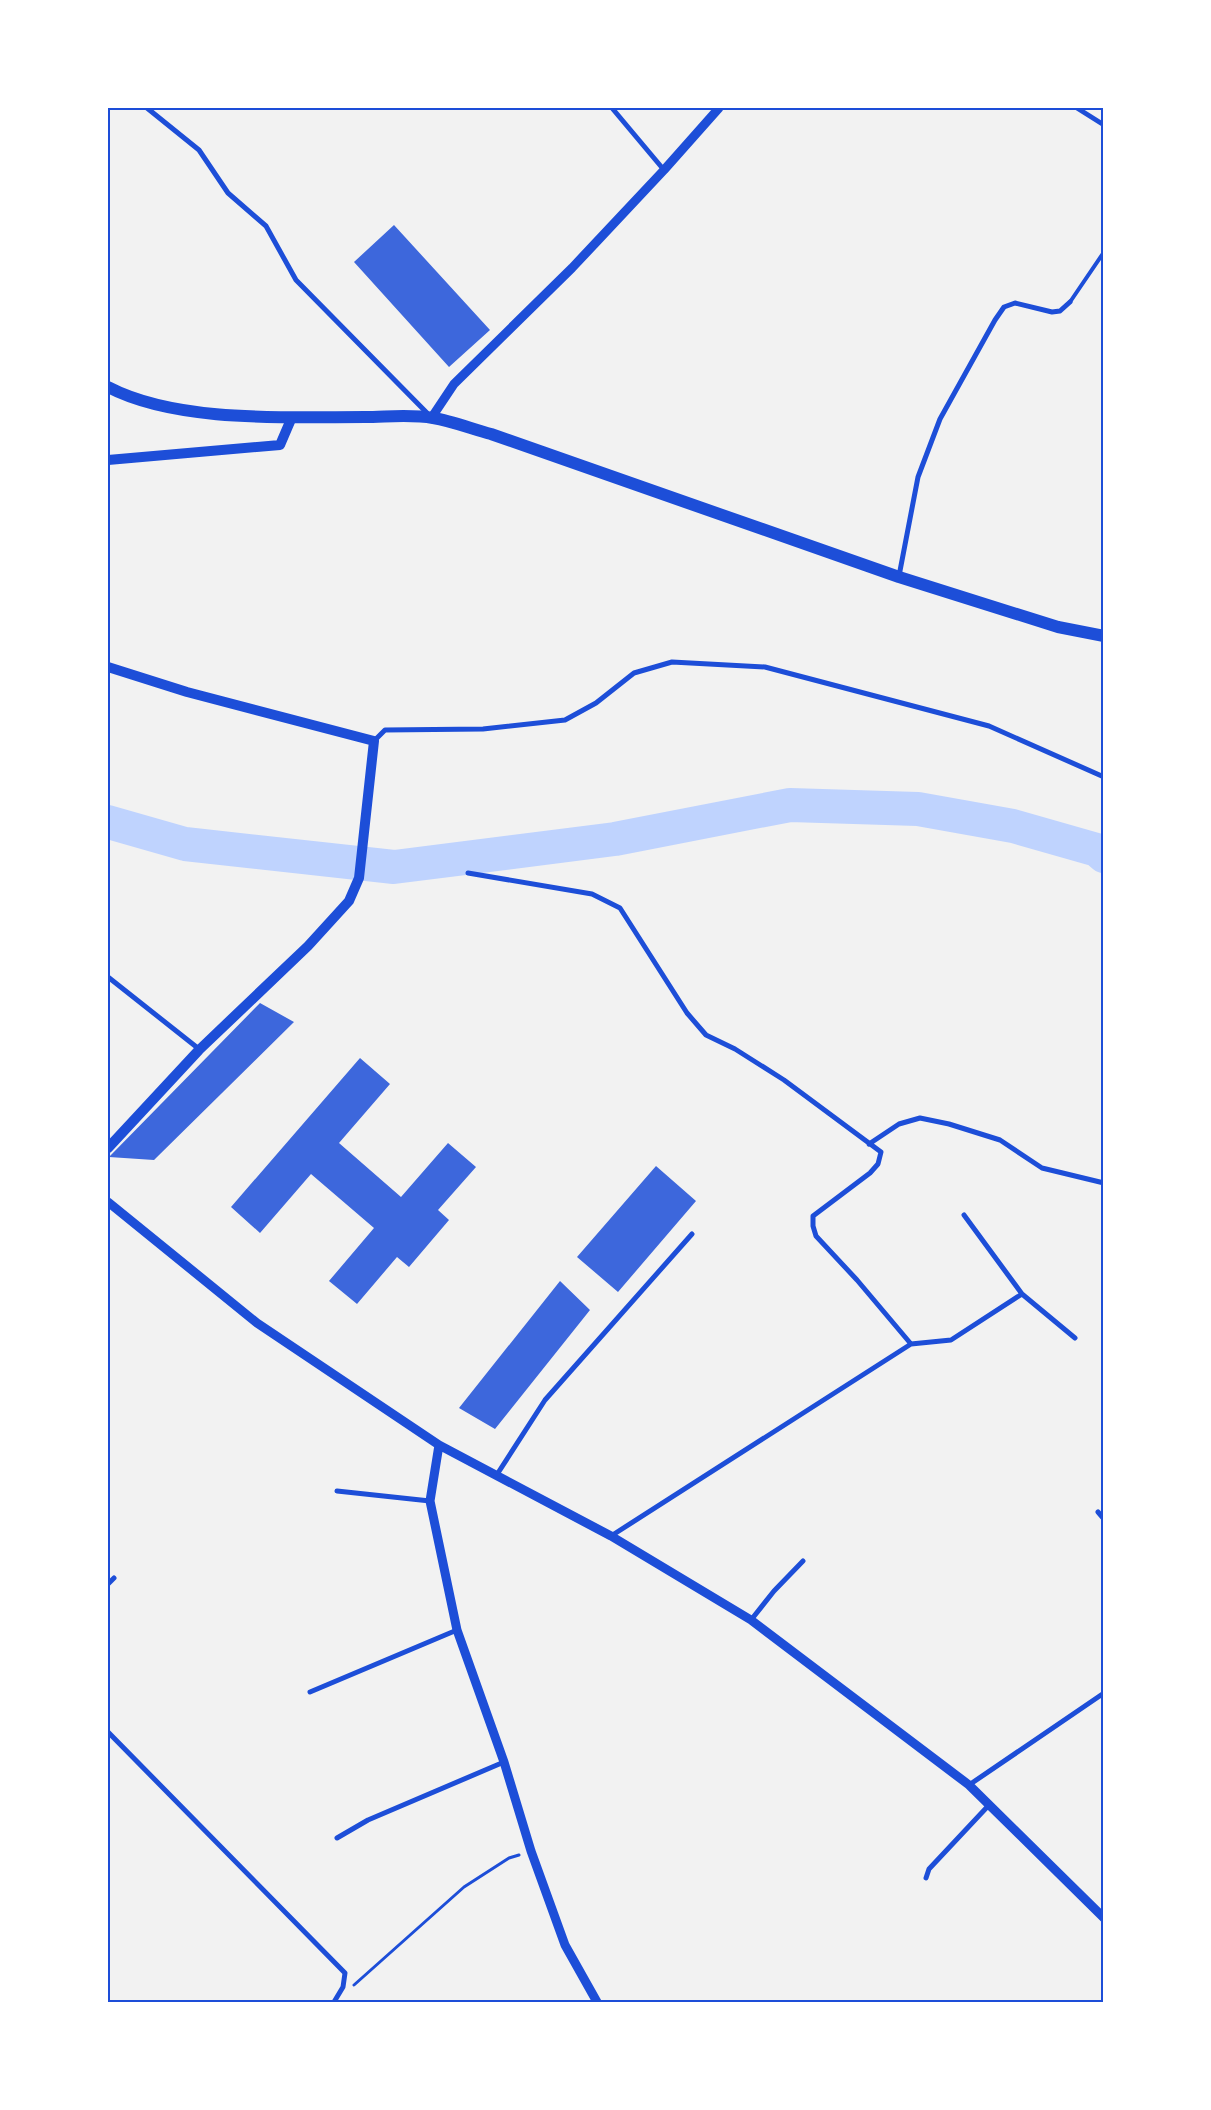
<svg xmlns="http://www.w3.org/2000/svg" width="1211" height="2110" font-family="Inter,sans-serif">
	<rect width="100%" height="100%" fill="#f2f2f2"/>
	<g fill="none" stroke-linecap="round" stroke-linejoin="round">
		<!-- river -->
		<path stroke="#bfd3fe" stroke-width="34" d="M108 822 185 844 394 867 615 839 790 805 918 809 1013 826 1097 850 1104 856"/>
	</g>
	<!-- building -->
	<path fill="#3d67dc" d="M394 225 490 330 449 367 354 262Z
		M260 1003 294 1022 154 1160 109 1157Z
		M360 1058 390 1084 339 1143 401 1197 448 1143 476 1167 438 1210 449 1220 409 1267 397 1257 357 1304 329 1281 374 1228 311 1174 260 1233 231 1207Z
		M656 1166 696 1201 618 1292 577 1257Z
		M560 1281 590 1310 495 1429 459 1408Z"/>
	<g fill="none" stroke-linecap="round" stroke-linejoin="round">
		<!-- path -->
		<path stroke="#1d4ed8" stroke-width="3" d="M354 1985 464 1887 509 1858 519 1855"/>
		<!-- service -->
		<path stroke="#1d4ed8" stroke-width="4" d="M1070 302 1104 252"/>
		<!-- minor -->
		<path stroke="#1d4ed8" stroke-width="5" d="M147 108 199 150 228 193 266 226 296 280 430 416
			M612 108 664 170
			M1077 108 1104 125
			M899 576 918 477 940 419 995 320 1004 307 1015 303 1052 312 1060 311 1070 302
			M374 741 385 730 483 729 565 720 596 703 634 673 672 662 765 667 989 726 1104 777
			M468 873 592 894 620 908 687 1013 706 1035 735 1049 784 1080 881 1152 878 1164 870 1173 813 1216V1226L816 1236 857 1280 911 1344 611 1536
			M108 977 199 1049
			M869 1144 899 1124 920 1118 949 1124 1000 1140 1042 1168 1104 1183
			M964 1215 1022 1294 1075 1338
			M911 1344 951 1340 1022 1294
			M496 1476 545 1400 692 1234
			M337 1491 430 1501
			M1098 1512 1104 1519
			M108 1584 114 1578
			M751 1620 774 1591 803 1561
			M310 1692 457 1630
			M108 1732 345 1973 343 1987 334 2002
			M969 1785 1104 1693
			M337 1838 368 1820 504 1762
			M926 1878 929 1869 989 1805"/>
		<!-- tertiary -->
		<path stroke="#1d4ed8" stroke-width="9" d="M432 417 454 384 572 268 664 170 719 108
			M108 1202 257 1323 439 1445 611 1536 751 1620 969 1785 1104 1918
			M439 1445 430 1501 457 1630 504 1762 531 1851 565 1945 597 2002"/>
		<!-- secondary -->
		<path stroke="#1d4ed8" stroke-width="10" d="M108 460 280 445 292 417
			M108 667 187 692 374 741 359 878 349 901 308 946 199 1050 108 1148"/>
		<!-- primary -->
		<path stroke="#1d4ed8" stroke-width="12" d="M108 387C177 423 287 417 365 417 386 417 411 414 433 418 452 421 472 429 491 434L899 577 1058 627 1104 636"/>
	</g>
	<!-- border -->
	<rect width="1211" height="2110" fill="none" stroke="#ffffff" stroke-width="218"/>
	<rect x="109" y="109" width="993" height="1892" fill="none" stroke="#1d4ed8" stroke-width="2"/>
</svg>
